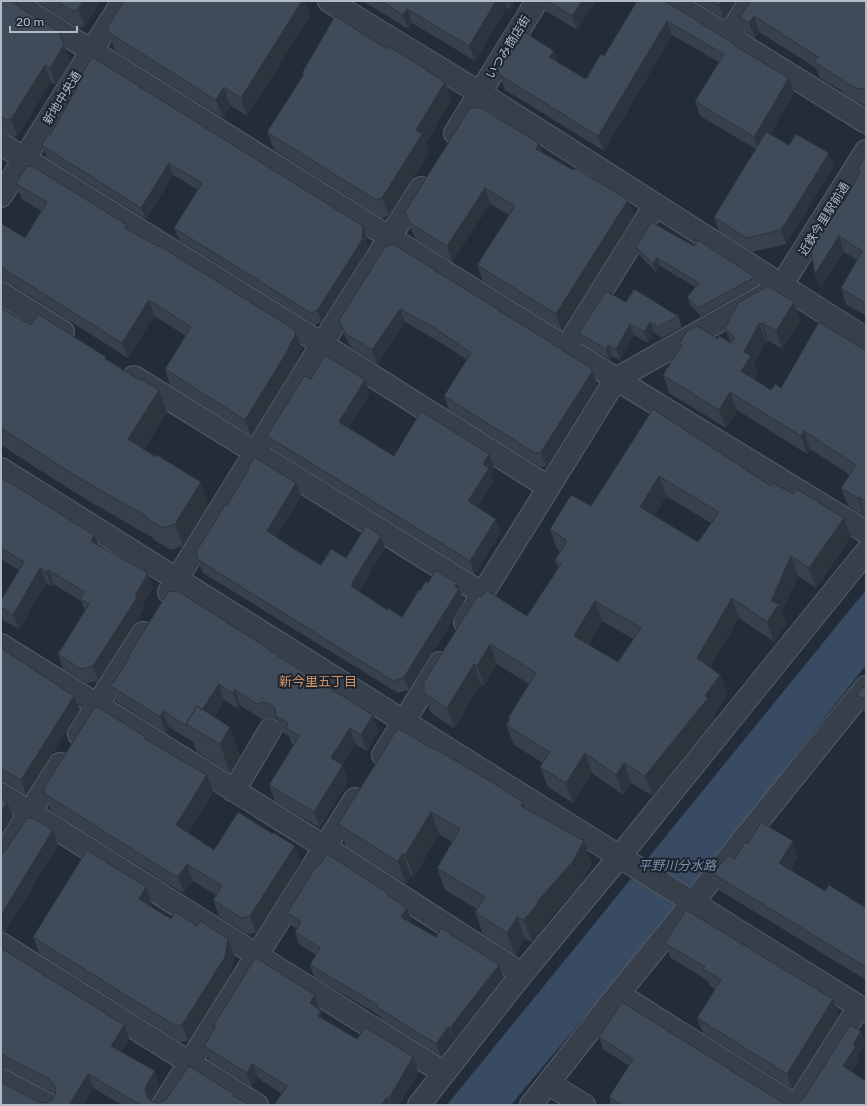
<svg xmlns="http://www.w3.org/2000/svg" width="867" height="1106" font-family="Rubik,'Noto Sans JP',sans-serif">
	<rect width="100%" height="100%" fill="#232d3a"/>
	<!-- water -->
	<path fill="#394a63" d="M866 590V665L697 882 511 1105H447Z"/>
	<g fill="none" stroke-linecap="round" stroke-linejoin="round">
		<!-- minor casing -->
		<g stroke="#555d68" stroke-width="24">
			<path id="minor" d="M12 1 616 379 866 532
				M329 1 480 93 866 339
				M671 1 866 122
				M728 37 750 1
				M455 133 537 1
				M1 144 322 344 548 487
				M1 196 123 1
				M1 293 63 332
				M566 348 655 205
				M134 377 483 594
				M1 469 866 1011
				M169 592 322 344 421 188
				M465 622 616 379 781 286 866 151
				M1 645 325 847 522 974
				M79 734 143 633
				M383 755 440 663
				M234 791 270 730
				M1 794 444 1073
				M1 858 60 764
				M1 944 257 1105
				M618 994 794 1105
				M1 1080 49 1105
				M549 1084 584 1105
				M163 1105 355 799
				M419 1105 522 974 620 856 866 552
				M531 1105 618 994 693 902 866 687
				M797 1105 859 1007"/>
		</g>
		<!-- minor -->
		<use href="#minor" stroke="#373f4a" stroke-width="22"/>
	</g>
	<!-- wall -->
	<path fill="#37404d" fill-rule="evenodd" d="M1 1 59 32 70 62 56 85 51 82 17 136 13 137 1 132Z
		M36 1H100L85 26 79 28Z
		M124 1H305L310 16 247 116 230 105 223 118 115 51 109 33Z
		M363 1H515L510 9 507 7 475 61 412 23 408 29Z
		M542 1H596L577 30 546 11Z
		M637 1 736 45 737 47 794 93 770 134 789 145 834 166 786 244 752 252 719 231 714 217 756 149 700 116 695 101 719 62 672 35 604 151 505 90 497 67 554 51 558 63 586 79 604 56Z
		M695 1H735L724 19Z
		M866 1V104L863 105 842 93V91L820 78 816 68 759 32 755 38 745 32 740 17Z
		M387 49 445 82 451 100 426 143 429 152 389 216 382 218 274 150 267 132 303 76 302 73Z
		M77 82 363 226 367 238V251L321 322 315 325 179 240 174 228 198 190 173 175 146 219 47 158 42 145 50 135 75 91 73 86Z
		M539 143 542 152 573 170 628 200 634 216 562 331 483 281 477 265 509 215 490 204 452 262 416 239 411 229 405 212Z
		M866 156V316L846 304 841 288 857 260 844 252 820 289 828 224 844 202 859 174 857 170Z
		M16 184 127 225 129 230 295 330 301 346 302 349 288 376 251 436 170 385 165 369 186 336 154 316 128 358 8 282 1 281V223L25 238 41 211 22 199Z
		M694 246 755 277 758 285 701 316 690 305 687 297 695 287 660 266 656 272 639 255 636 247Z
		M385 247 591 368 596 381 597 386 546 466 540 467 449 410 444 396 467 360 443 344 405 322 377 364 351 347 344 334 339 320Z
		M626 302 678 316 682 327 662 338 654 333 648 343 634 335 620 360 612 356 610 360 583 344 579 333Z
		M738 303 801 320 782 349 769 341 768 342 766 341 754 364 758 374 754 379 771 390 781 388 866 351V515H865L864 516 848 506 841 488 850 475 810 449 807 454 737 410 726 428 669 393 663 375 680 347 679 344 718 339 731 343 725 328Z
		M1 308 31 325 108 360 140 380 159 390 167 412 144 449 209 504 183 546 171 550 154 540 153 538 89 501 27 462 1 445Z
		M311 379 370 393 348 428 394 456 489 454 494 468 491 473 494 481 478 507 501 532 474 574 272 449 267 436Z
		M653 409 771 486 851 537 816 588 798 576 782 612 786 624 774 642 739 618 710 667 720 675 727 695 714 714 716 718 653 796 631 783 623 795 592 773 573 803 548 787 540 767 543 763 514 745 506 725 509 720 508 718 529 684 497 664 484 686 481 684 454 728 431 713 424 693 482 597 527 616 558 568 555 560 560 552 557 549 550 529 591 506ZM666 496 711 523 698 542 654 516ZM602 621 633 639 618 662 588 645Z
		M248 468 301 496 276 537 321 565 385 548 359 591 387 610 402 617 420 591 428 583H457L464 602 409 690 398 693 203 573 198 560 227 506 249 469Z
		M1 477 94 535 98 545 153 587 142 607 143 610 98 681 86 683 63 669 58 654 85 611 81 601 53 584 52 586 46 583 19 629 3 620 1 614V600L19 570 1 559Z
		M264 646 265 647 276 655 373 715 378 731 367 751 355 744 342 765 348 781 320 828 275 801 269 785 294 745 291 743 289 736 282 732 278 721 277 719 270 718 263 720 240 705 238 709 224 700 214 717 240 755 230 773 197 752 193 742 169 727 166 733 117 702 111 686 128 660 127 658Z
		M1 648 74 696 80 710 26 795 8 783 1 782Z
		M866 684V713L863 711 857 695Z
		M398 728 525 808 592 863 581 883 546 923V925L532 942 525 939 515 955 483 934 475 912 477 909 445 890 437 868 452 842 439 834 414 877 411 876 406 884 346 846 338 824Z
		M147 740 213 792 188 832 214 850 301 863 256 933 247 934 219 916 213 900 216 895 193 881 184 893 165 882 51 811 45 794Z
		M748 844 798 857 791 870 825 891 866 908V980L719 890 713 874 735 859Z
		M58 845 5 932H1V855Z
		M319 866 389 894 390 898 407 908 411 920 410 922 503 977 454 1040 453 1039 441 1056 381 1019 380 1016 367 1008 314 977 310 965 316 955 299 944 295 932 297 929 291 925 287 913Z
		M152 904 150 906 171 919 228 939 234 955 231 973 188 1041 180 1042 39 953 33 937Z
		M665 943 833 999 839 1015 792 1089 703 1033 697 1018 715 989 709 985 708 981 671 958Z
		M1 948 124 1025 129 1039 121 1052 160 1086 152 1098V1101L157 1103 234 1094 235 1097 250 1105H122L93 1088 83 1105H1L38 1102 45 1103 51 1101 55 1096V1094L6 1069 1 1068Z
		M320 1010 321 1011 324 1019 357 1039 418 1072 399 1105H274L282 1094 258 1078 252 1087 209 1060 204 1046 214 1029 213 1026Z
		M599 1037 783 1103 788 1105H611L609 1097 629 1066 603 1049Z"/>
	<!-- shaded-wall -->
	<path fill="#2d343e" d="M83 1H100L85 26 78 9Z
		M302 1H305L310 16 247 116 241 98Z
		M496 1H505L507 7 475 61 469 46Z
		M508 1H515L510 9Z
		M582 1H596L577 30 572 16Z
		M721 1H735L724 19 719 5Z
		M407 9 412 23 408 29 403 15Z
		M754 16 759 32 755 38 749 23Z
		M667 21 672 35 604 151 598 136Z
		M64 45 70 62 56 85 50 68Z
		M554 51 559 65 549 57Z
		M45 65 51 82 17 136 11 119Z
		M789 78 794 93 759 151 754 137Z
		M445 82 451 100 426 143 429 152 389 216 382 198 416 130Z
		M224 87 230 105 223 118 216 100Z
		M539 143 545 159 536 149Z
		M829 153 834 166 786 244 781 230Z
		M169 163 173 175 146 219 141 208Z
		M485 188 490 204 452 262 447 246Z
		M628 200 634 216 562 331 556 314Z
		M363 226 367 238V251L321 322 317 311Z
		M839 236 844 252 820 289 815 274Z
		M657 258 660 266 656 272 653 264Z
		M149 300 154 316 128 358 122 343Z
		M794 302 801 320 782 349 776 331Z
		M400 309 405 322 377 364 372 350Z
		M650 322 654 333 648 343 644 332Z
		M759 323 766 341 754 364 758 374 748 390 741 371 744 352Z
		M763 323 769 341 768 342 762 324Z
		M630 324 634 335 620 360 616 349Z
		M295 330 301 346 302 349 288 376 251 436 245 420Z
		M608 345 612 356 610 360 606 349Z
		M591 368 596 381 597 386 546 466 541 452Z
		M365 380 370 393 344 435 339 422Z
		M159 390 167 412 136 461 128 439Z
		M730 392 737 410 726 428 719 410Z
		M804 431 810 449 807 454 801 436Z
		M489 454 494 468 491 473 494 481 473 515 468 501 483 464Z
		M659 476 666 496 647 527 640 507Z
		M201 482 209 504 183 546 175 524Z
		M296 483 301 496 272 544 267 531Z
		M859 497 865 515 864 516 858 498Z
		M844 518 851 537 816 588 809 568Z
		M496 519 501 532 474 574 470 561Z
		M94 535 100 550 91 541Z
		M381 536 385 548 357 595 351 586 352 583Z
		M791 556 798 576 782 612 786 624 774 642 767 622 771 601Z
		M40 568 46 583 19 629 13 615Z
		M48 570 53 584 52 586 46 572Z
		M148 573 153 587 142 607 143 610 98 681 93 666Z
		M457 583 464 602 409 690 404 677Z
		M732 598 739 618 704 678 697 658Z
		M595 601 602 621 581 656 574 636Z
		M490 644 497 664 484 686 477 666Z
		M474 664 481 684 454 728 447 708Z
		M720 675 727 695 714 714 716 718 653 796 645 776 705 696Z
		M219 684 224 700 203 734 191 727Z
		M235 690 240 705 238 709 233 693Z
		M74 696 80 710 26 795 21 780Z
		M163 711 169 727 166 733 160 717Z
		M373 715 378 731 367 751 361 735Z
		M230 727 240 755 230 773 220 744Z
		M350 728 355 744 336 774 331 758Z
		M585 753 592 773 573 803 566 783Z
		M624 763 631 783 623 795 616 775Z
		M343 765 348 781 320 828 314 812Z
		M207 775 213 792 182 841 176 825Z
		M7 802 13 816 1 835V812Z
		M523 802 531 824 521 806Z
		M431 812 439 834 414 877 405 855Z
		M53 830 58 845 5 932 1 923V915Z
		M584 841 592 863 581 883 546 923V925L532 942 524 920 537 902Z
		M793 841 798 857 785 879 779 863Z
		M295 846 301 863 256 933 250 916Z
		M403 853 411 876 406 884 398 862Z
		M187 864 193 881 184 893 178 877Z
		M146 887 152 904 145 915 139 899Z
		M407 908 411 920 406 929 401 917Z
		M517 917 525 939 515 955 507 933Z
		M228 939 234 955 231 973 188 1041 182 1025Z
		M499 965 503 977 454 1040 450 1028Z
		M315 995 320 1010 315 1018 310 1003Z
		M833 999 839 1015 792 1089 787 1074Z
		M321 1011 327 1026 318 1016Z
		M124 1025 129 1039 116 1060 111 1046Z
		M448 1027 453 1039 441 1056 436 1044Z
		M861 1031 865 1043 859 1055 860 1059 848 1079 843 1066 853 1044Z
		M413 1057 418 1072 399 1105H392L389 1098Z
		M252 1064 258 1078 252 1087 247 1073Z
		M155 1071 160 1086 152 1098 151 1105 147 1097 145 1090 147 1084Z
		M88 1074 93 1088 83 1105H69Z
		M387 1097 390 1105H381Z"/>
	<!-- building -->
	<path fill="#404b59" stroke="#2d343e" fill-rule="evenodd" d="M1 1H10L59 32 64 45 50 68 45 65 11 119 7 120 1 117Z
		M57 1H83L78 9 72 11Z
		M124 1H302L241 98 224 87 216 100 109 33 107 28Z
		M381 1H496L469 46 407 9 403 15Z
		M548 1H582L572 16Z
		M637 1H665L736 45 735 46 789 78 754 137 695 101 724 54 667 21 598 136 500 75 497 67 520 29 554 51 549 57 586 79 601 54 604 56Z
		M713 1H721L719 5Z
		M750 1H866V88L857 89 837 77V76L814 62 818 57 754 16 749 23 740 17Z
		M335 16 387 49 389 46 445 82 416 130 422 134 382 198 376 200 267 132 304 74 302 73Z
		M92 57 363 226 362 240 317 311 311 313 174 228 202 183 169 163 141 208 43 146 42 145 48 134 50 135 77 88 73 86 77 80V82Z
		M470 108H481L539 143 536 149 573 170 575 168 628 200 556 314 477 265 515 206 485 188 447 246 410 223 405 212Z
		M766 132 789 145 796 134 829 153 781 230 747 238 714 217Z
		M866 156V304L841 288 862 251 839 236 815 274 810 248 826 223 828 224 842 201 844 202 860 172 857 170Z
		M32 166 127 225 125 228 159 247 160 246 295 330 296 334 282 360 245 420 165 369 191 327 149 300 122 343 1 267V223L25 238 47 202 16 184 26 167Z
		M651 222 694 246 698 240 755 277 698 308 687 297 699 283 657 258 653 264 636 247Z
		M393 244 591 368 592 372 541 452 535 453 444 396 471 353 438 330 400 309 372 350 346 334 339 320 385 247Z
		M768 286 794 302 776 331 763 323 762 324 759 323 744 352 751 356 741 371 771 390 775 384 781 388 819 322 866 351V502L859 497 858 498 841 488 856 465 804 431 801 436 730 392 719 410 663 375 682 345 679 344 687 331 697 326 718 339 719 336 731 343 735 338 725 328 738 303Z
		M634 289 678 316 658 327 650 322 644 332 630 324 616 349 608 345 606 349 579 333 606 291 626 302Z
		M1 308 31 325 38 314 106 357 105 359 140 380 141 379 159 390 128 439 156 457 157 455 201 482 175 524 163 528 146 518V516L81 479 1 428Z
		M325 355 365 380 339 422 394 456 421 411 489 454 483 464 489 468 468 501 496 519 470 561 267 436 304 376 311 379Z
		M653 409 771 486 773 483 793 494 797 489 844 518 809 568 791 556 771 601 779 604 767 622 732 598 697 658 720 675 705 696 708 698 645 776 624 763 616 775 585 753 566 783 540 767 550 752 506 725 510 719 508 718 536 673 490 644 477 666 474 664 447 708 424 693V682L478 595 482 597 486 590 527 616 561 564 555 560 567 541 550 529 571 495 591 506ZM659 476 719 512 698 542 640 507ZM595 601 641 628 618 662 574 636Z
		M254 457 296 483 267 531 291 547 321 565 331 549 346 558 366 526 381 536 352 583 353 584 351 586 387 610 388 608 402 617 419 590 420 591 426 581 428 583 436 570 457 583 454 586 459 589 404 677 393 681 198 560 196 552 225 505 227 506 249 468H248Z
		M1 477 94 535 91 541 148 573 135 596H138L93 666 81 669 58 654 89 604 80 599 85 592 48 570 46 572 40 568 13 615 1 607V600L24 562 1 548Z
		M178 591 264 646 276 655 373 715 361 735 350 728 331 758 343 765 314 812 269 785 299 736 286 728 288 723 276 716 275 708 271 704 264 702 257 704 235 690 233 693 219 684 202 710 197 706 186 724 187 726 163 711 160 717 111 686 130 657 127 658 168 592Z
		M1 648 74 696 21 780 1 768Z
		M866 684V700L857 695Z
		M197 706 230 727 220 744 186 724Z
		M95 707 96 708 97 707 146 737 145 739 207 775 176 825 214 850 238 812 273 834 274 833 295 846 250 916 241 918 213 900 222 886 187 864 178 877 159 866 45 794 44 788Z
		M398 728 433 749 434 748 498 786 523 802 521 806 584 841 573 861 537 902 538 903 524 920 517 917 507 933 475 912 485 897 437 868 460 829 431 812 405 855 403 853 398 862 338 824Z
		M1 798 7 802 1 812Z
		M27 818H33L53 830 1 915V855L6 850Z
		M761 822 793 841 779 863 825 891 829 885 866 908V967L713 874 728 855 735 859 745 842 748 844Z
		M87 850 146 887 139 899 171 919 175 912 197 926 200 921 228 939 225 957 182 1025H174L33 937Z
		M327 854 389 894 388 896 407 908 401 917 436 937 441 928 499 965 450 1028 448 1027 436 1044 377 1007 378 1005 363 996 310 965 320 948 295 932 301 922 287 913 317 865 319 866Z
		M686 910 833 999 787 1074 697 1018 721 980 703 969 705 967 665 943Z
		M1 948 124 1025 111 1046 155 1071 147 1084 145 1090 147 1097 151 1101 157 1103 163 1102 168 1097 189 1066 234 1094 233 1096 250 1105H141L88 1074 69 1105H1V1082L38 1102 45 1103 51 1101 55 1096 56 1090 54 1084 49 1079 1 1054Z
		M258 959 315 995 310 1003 321 1011 318 1016 357 1039 365 1027 413 1057 389 1098 387 1097 381 1105H274L287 1086 252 1064 247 1073 204 1046 216 1026H213L254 960Z
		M622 1002 783 1103 788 1105H622L609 1097 633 1059 599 1037Z
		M850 1025 861 1031 853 1044 856 1046 843 1066 866 1081V1105H829L827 1104 826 1105H789L798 1104 803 1099Z"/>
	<g text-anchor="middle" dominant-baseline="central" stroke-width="4" stroke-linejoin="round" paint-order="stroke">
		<!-- street labels -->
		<g font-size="12" fill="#b2bac6" stroke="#1c242f">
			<text transform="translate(508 47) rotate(-58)">いつみ商店街</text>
			<text transform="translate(62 98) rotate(-58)">新地中央通</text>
			<text transform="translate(824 219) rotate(-58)">近鉄今里駅前通</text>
		</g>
		<!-- neighbourhood labels -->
		<g font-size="13" fill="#cf9264" stroke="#1c242f">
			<text x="318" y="681">新今里五丁目</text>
		</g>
		<!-- water labels -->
		<g font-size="13" font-style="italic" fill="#7c90ad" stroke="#1c242f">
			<text x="677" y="865">平野川分水路</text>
		</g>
	</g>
	<!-- border -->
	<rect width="867" height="1106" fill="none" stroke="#b2bac6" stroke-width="4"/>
	<!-- scale -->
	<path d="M10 26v6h67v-6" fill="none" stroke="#b2bac6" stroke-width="2"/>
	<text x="16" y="26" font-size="12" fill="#b2bac6" stroke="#1c242f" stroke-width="3" paint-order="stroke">20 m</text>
</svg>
